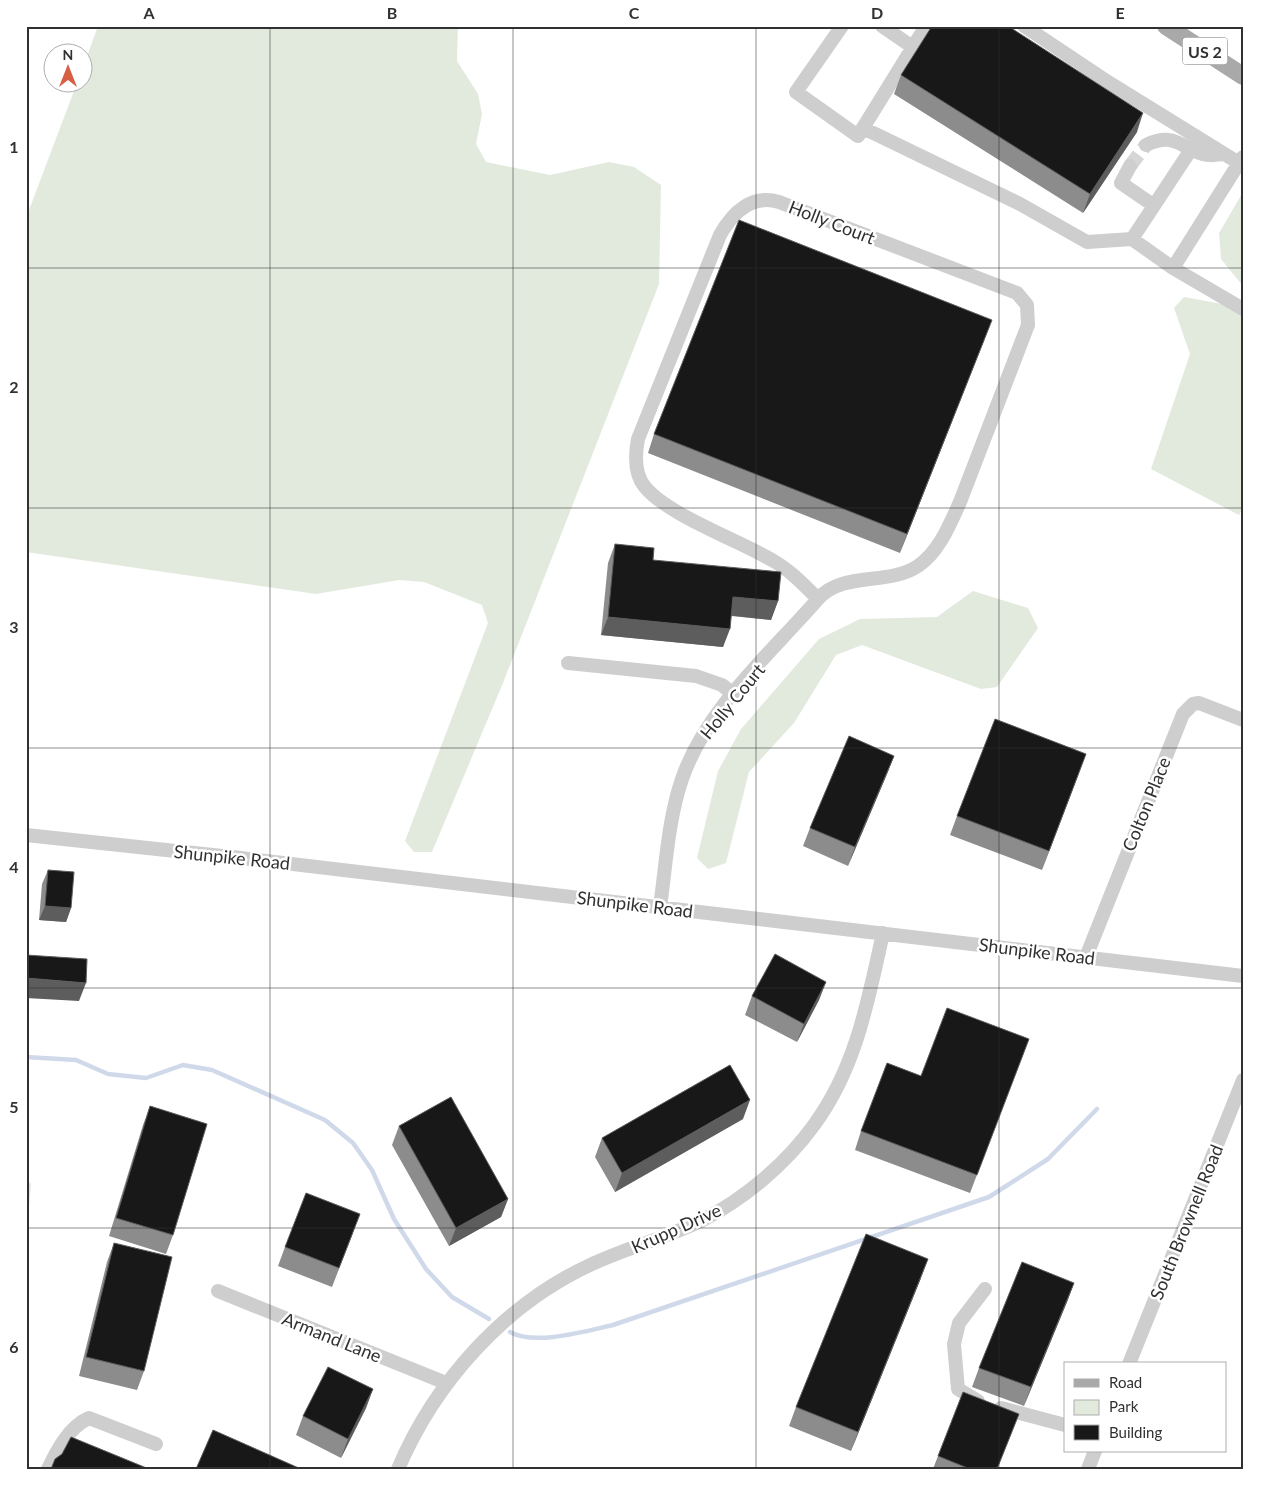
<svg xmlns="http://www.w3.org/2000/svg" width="1269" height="1495" font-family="Lato,sans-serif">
	<rect width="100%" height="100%" fill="#fff"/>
	<!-- green -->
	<path fill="#e2eade" d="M98 26H458L457 61 478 94 482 114 476 144 486 162 550 175 609 162 634 167 661 185 659 284 503 683 432 852H414L405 841 488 623 482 605 424 582 399 580 316 594 26 552V218L77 83 82 82 83 67Z
		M1243 192V286L1221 259 1219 233Z
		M1184 297 1239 307 1243 301V508L1239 515 1151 469 1190 354 1174 308Z
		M973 591 1028 608 1038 628 997 687 981 689 862 645 836 655 794 723 749 772 726 863 708 869 697 858 718 771 741 729 819 639 860 619 937 617Z
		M26 1178 31 1184 26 1241Z"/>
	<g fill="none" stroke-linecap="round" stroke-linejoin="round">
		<!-- stream -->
		<path stroke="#d0d9ea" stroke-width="4.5" d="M26 1057 76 1060 108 1074 146 1078 183 1065 212 1070 325 1120 353 1143 372 1170 394 1219 426 1269 452 1297 489 1319
			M510 1332C535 1346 586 1331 613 1325L989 1197 1048 1159 1097 1109"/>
		<!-- minor-tunnel -->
		<path stroke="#d6d6d6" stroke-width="14" stroke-dasharray="14 7" stroke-linecap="butt" d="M1130 166 1146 145"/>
		<!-- minor -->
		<path stroke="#cecece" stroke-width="14" d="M842 26 796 92 858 136 926 26
			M882 26 914 48
			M1024 26 1108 82 1239 163 1243 157
			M863 128 1020 204 1087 242 1132 239
			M1146 145C1178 130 1183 152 1208 155 1213 156 1219 154 1224 154
			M1192 148 1132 239 1173 268 1239 163 1243 165
			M1130 166 1121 183 1153 205
			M1173 268 1243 309
			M568 663 696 676 722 685 733 694
			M26 835 241 858 1243 976
			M660 907C666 865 668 820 682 779 706 709 770 654 818 599 842 571 888 586 918 566 939 552 950 524 960 502L1028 325 1027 305 1017 293 779 202C752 194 733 212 720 235L638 439C635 455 634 474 645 487 668 515 738 540 772 560 790 570 804 585 818 599
			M1086 957 1183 714 1193 704 1199 703 1243 720
			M218 1291 446 1383
			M1129 1364 1243 1080
			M978 1401 958 1389 954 1344 959 1323 985 1289
			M1001 1408 1065 1425
			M48 1469C57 1450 69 1427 89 1418L156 1444
			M398 1469C435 1382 504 1305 590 1265 626 1248 665 1238 701 1221 744 1199 785 1165 814 1125 856 1068 868 1001 883 933
			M1088 1469 1095 1451"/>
		<!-- major -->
		<path stroke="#a9a9a9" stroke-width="18" d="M1166 26 1243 76"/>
	</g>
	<!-- wall -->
	<path fill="#8c8c8c" d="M928 34 1137 132 1083 213 894 94 901 75Z
		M985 338 900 553 648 453 654 434Z
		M615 544 653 560 778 601 771 620 731 616 723 647 601 635 608 563Z
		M894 756 887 774 848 866 803 846 810 828Z
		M1079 773 1042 870 950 835 957 816Z
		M48 870 71 908 66 922 39 920 42 884Z
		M826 982 819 1000 797 1042 745 1015 752 996Z
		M1029 1039 970 1193 855 1150 861 1131 921 1076Z
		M150 1106 173 1235 166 1254 109 1236 143 1125Z
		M743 1119 615 1192 595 1157 602 1138Z
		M399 1126 508 1199 501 1217 449 1246 392 1145Z
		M353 1233 332 1287 278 1266 285 1247Z
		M114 1243 144 1371 137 1390 79 1376 107 1262Z
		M921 1278 851 1451 789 1426 796 1407Z
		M1074 1283 1067 1302 1024 1406 972 1387 979 1368Z
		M373 1389 366 1408 341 1458 296 1435 303 1416Z
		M1012 1432 997 1469H933L938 1456Z"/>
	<!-- shaded-wall -->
	<path fill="#5d5d5d" d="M1143 113 1137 132 1083 213 1090 194Z
		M992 320 985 338 900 553 907 534Z
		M733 597 778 601 771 620 726 615Z
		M608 617 730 629 723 647 601 635Z
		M1086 754 1079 773 1042 870 1049 851Z
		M894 756 887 774 848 866 855 847Z
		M45 906 71 908 66 922 39 920Z
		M26 978 86 983 79 1001 26 998Z
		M826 982 819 1000 797 1042 804 1024Z
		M750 1100 743 1119 615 1192 622 1173Z
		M508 1199 501 1217 449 1246 456 1228Z
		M928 1259 921 1278 851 1451 858 1432Z
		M1074 1283 1067 1302 1024 1406 1031 1387Z
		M373 1389 366 1408 341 1458 348 1439Z"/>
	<!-- building -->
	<path fill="#181818" stroke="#5d5d5d" d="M932 26H1008L1143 113 1090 194 901 75Z
		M739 220 992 320 907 534 654 434Z
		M615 544 654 548 653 560 781 572 778 601 733 597 730 629 608 617Z
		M995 719 1086 754 1049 851 957 816Z
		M849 736 894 756 855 847 810 828Z
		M48 870 74 872 71 908 45 906Z
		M775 954 826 982 804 1024 752 996Z
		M26 955 87 959 86 983 26 978Z
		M947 1008 1029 1039 977 1175 861 1131 887 1063 921 1076Z
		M730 1065 750 1100 622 1173 602 1138Z
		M451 1097 508 1199 456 1228 399 1126Z
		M150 1106 207 1124 173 1235 116 1218Z
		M306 1193 360 1214 339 1268 285 1247Z
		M866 1234 928 1259 858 1432 796 1407Z
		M114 1243 172 1257 144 1371 86 1357Z
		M1022 1262 1074 1283 1031 1387 979 1368Z
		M328 1367 373 1389 348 1439 303 1416Z
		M963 1392 1019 1414 997 1469H970L938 1456Z
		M213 1430 301 1469H196Z
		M71 1437 149 1469H51L55 1459 62 1454Z"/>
	<!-- grid -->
	<path fill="none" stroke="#313131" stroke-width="1" stroke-opacity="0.55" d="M270 26V1469M513 26V1469M756 26V1469M999 26V1469M26 268H1243M26 508H1243M26 748H1243M26 988H1243M26 1228H1243"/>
	<g text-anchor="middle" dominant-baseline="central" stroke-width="5" stroke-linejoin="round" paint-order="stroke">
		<!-- shield labels -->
		<rect fill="#fff" stroke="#6f6f6f" stroke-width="1" x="1182.5" y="37.5" width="45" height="27" rx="4"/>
		<g font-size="16" font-weight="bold" fill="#313131">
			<text x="1205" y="51">US 2</text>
		</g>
		<!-- street labels -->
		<g font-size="18" fill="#313131" stroke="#fff">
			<text transform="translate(832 222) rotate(21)">Holly Court</text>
			<text transform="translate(732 701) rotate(-51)">Holly Court</text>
			<text transform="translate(1146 804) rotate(-68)">Colton Place</text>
			<text transform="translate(232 857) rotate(6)">Shunpike Road</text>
			<text transform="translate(635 904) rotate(7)">Shunpike Road</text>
			<text transform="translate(1037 951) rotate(7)">Shunpike Road</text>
			<text transform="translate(1186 1222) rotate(-68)">South Brownell Road</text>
			<text transform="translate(676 1228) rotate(-24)">Krupp Drive</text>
			<text transform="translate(332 1337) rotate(22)">Armand Lane</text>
		</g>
	</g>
	<!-- border -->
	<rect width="1269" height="1495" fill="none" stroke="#ffffff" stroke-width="55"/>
	<!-- legend -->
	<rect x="1064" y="1362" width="162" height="90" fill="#ffffff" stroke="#adadad"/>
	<rect x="1074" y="1379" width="25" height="8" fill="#a9a9a9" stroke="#adadad"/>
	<text x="1109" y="1388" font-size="15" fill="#313131">Road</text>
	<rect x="1074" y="1400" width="25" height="15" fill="#e2eade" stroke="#adadad"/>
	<text x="1109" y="1412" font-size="15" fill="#313131">Park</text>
	<rect x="1074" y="1425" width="25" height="15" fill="#181818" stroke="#adadad"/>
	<text x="1109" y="1438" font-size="15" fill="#313131">Building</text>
	<!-- north arrow -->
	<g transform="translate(68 68)"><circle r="24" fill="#ffffff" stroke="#adadad"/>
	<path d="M0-4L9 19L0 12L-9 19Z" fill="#d65f46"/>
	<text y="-8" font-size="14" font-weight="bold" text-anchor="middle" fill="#313131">N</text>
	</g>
	<rect x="28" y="28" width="1214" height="1440" fill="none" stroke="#313131" stroke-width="2"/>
	<g font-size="16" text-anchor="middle" font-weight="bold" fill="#313131">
		<text x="149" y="19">A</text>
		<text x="392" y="19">B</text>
		<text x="634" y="19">C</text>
		<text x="877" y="19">D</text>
		<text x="1120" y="19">E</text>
		<text x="14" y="153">1</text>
		<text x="14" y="393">2</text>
		<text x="14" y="633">3</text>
		<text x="14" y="873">4</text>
		<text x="14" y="1113">5</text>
		<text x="14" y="1353">6</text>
	</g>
</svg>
